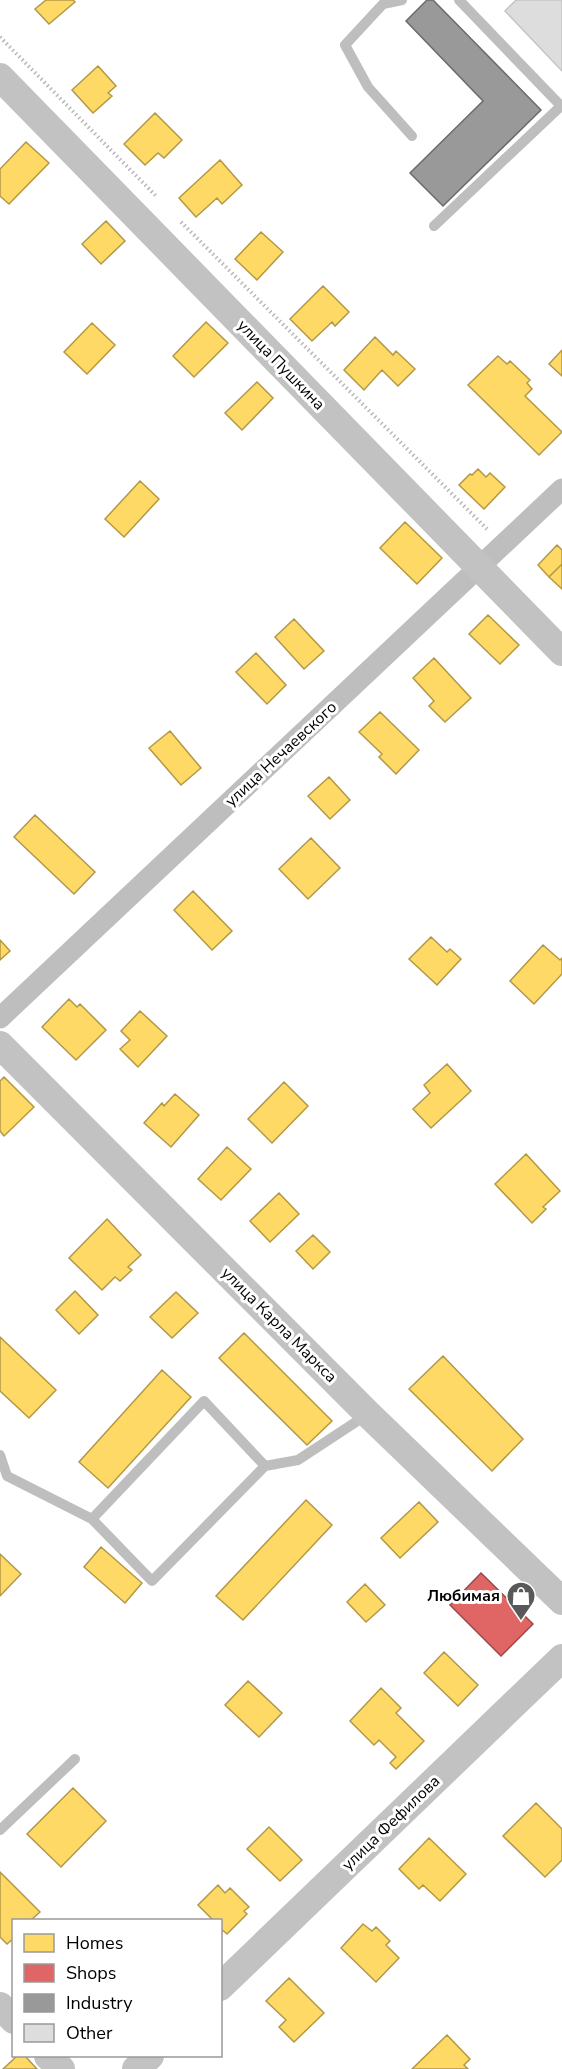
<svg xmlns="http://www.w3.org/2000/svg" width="562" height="2069" font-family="'Nunito Sans',sans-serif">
	<rect width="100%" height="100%" fill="#fff"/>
	<!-- homes -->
	<path fill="#ffd966" stroke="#b29847" stroke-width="1.5" d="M46 0H73L75 2 49 24 35 9Z
		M98 66 116 86 108 93 112 96 93 113 72 90Z
		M155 113 182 140 164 158 158 153 145 165 124 144Z
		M26 142 49 163 9 204 0 196V169Z
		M220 160 242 185 222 204 217 198 196 217 179 198Z
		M106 221 125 241 101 264 82 244Z
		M261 232 283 252 257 280 235 259Z
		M323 286 349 312 335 326 332 322 312 341 290 319Z
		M206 322 228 343 194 377 173 356Z
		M92 323 115 345 87 374 64 352Z
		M375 337 393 355 396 351 415 369 398 386 382 370 364 390 344 370Z
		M562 350V376L549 364Z
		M498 356 507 364 510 361 530 380 527 383 532 389 525 396 562 432 539 455 468 385Z
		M257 382 273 398 242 430 225 413Z
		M478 469 486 477 490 473 505 487 484 509 459 485 470 474 472 475Z
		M140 481 159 499 124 537 105 519Z
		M405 522 442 558 417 584 380 548Z
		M557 545 562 550V564L549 577 538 565Z
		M562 564V589L549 577Z
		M488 615 519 645 500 664 469 634Z
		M294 619 324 651 304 669 275 637Z
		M256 653 286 685 267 704 236 672Z
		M434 658 471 698 445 722 429 706 434 701 413 678Z
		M380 712 419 750 396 774 379 757 382 754 359 732Z
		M170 731 201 768 181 785 149 748Z
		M329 777 350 800 330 819 308 796Z
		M35 815 95 872 74 894 14 837Z
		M311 838 340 868 308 899 279 869Z
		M193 891 232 931 212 950 174 910Z
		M431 937 447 952 450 949 461 959 437 985 409 959Z
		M0 940 10 951 0 960Z
		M543 945 560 960 562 958V974L534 1004 510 981Z
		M69 999 77 1007 80 1004 106 1030 76 1060 42 1027Z
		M140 1011 167 1036 138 1067 120 1049 130 1040 121 1031Z
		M447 1064 471 1091 431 1128 413 1109 430 1093 424 1085Z
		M4 1077 34 1107 4 1136 0 1131V1081Z
		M284 1082 308 1106 272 1143 248 1119Z
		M175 1094 199 1115 171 1147 144 1123 162 1103 164 1106Z
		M227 1147 251 1169 221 1200 198 1179Z
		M526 1154 560 1191 543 1207 546 1209 532 1223 495 1184Z
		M279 1193 299 1214 270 1242 250 1221Z
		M107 1219 141 1255 128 1267 132 1270 120 1281 115 1277 102 1290 69 1258Z
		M313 1235 330 1252 313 1269 296 1251Z
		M75 1291 98 1315 79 1334 56 1310Z
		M176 1292 198 1313 172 1338 150 1317Z
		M244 1333 332 1421 307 1445 219 1358Z
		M0 1337 56 1390 29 1418 0 1391Z
		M443 1356 523 1439 492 1471 409 1389Z
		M162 1370 191 1397 108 1488 79 1462Z
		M306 1500 332 1525 243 1620 216 1596Z
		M419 1502 438 1522 400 1558 381 1538Z
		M101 1547 142 1583 125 1603 84 1567Z
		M0 1554 21 1574 0 1596Z
		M365 1584 385 1605 366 1622 347 1602Z
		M444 1652 478 1685 458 1706 424 1673Z
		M248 1681 282 1713 259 1737 225 1705Z
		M381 1688 401 1708 396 1713 424 1741 396 1769 390 1763 396 1757 379 1740 374 1745 350 1721Z
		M73 1788 106 1821 61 1867 27 1834Z
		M536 1803 562 1829V1860L545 1877 503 1836Z
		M269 1827 302 1860 280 1881 247 1849Z
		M429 1838 466 1874 440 1901 423 1885 419 1889 399 1869Z
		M0 1872 40 1912 31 1920H14V1938L7 1944 0 1937Z
		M218 1885 225 1893 230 1888 249 1907 244 1911 247 1914 227 1934 220 1928V1920H213L198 1905Z
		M363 1924 372 1931 376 1927 390 1941 386 1945 399 1958 376 1982 341 1948Z
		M289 1978 324 2013 294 2042 279 2027 286 2020 266 2001Z
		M447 2035 470 2059 464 2065 468 2069H412Z
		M17 2056H25L37 2069H3Z"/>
	<!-- shops -->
	<path fill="#e06666" stroke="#9d4747" stroke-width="1.5" d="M481 1573 533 1624 501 1656 450 1605Z"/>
	<!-- industry -->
	<path fill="#999" stroke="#6b6b6b" stroke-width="1.5" d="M427 0H433L541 110 443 206 410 173 483 101 406 21Z"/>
	<!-- building -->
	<path fill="#ddd" stroke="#c5c5c5" stroke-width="1.5" d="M516 0H562V71L505 11Z"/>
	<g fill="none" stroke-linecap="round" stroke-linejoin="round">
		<!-- path -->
		<path stroke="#b8b8b8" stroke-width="4" stroke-dasharray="1.5 3" stroke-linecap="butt" d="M0 37 157 197
			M181 222 489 531"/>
		<!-- lane -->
		<path stroke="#bebebe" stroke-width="10" d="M402 0 383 4 345 45 368 87 412 136
			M459 0 561 106
			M434 226 562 105
			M0 1455 7 1476 92 1519 152 1581 265 1466 298 1460 368 1414
			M92 1519 204 1401 265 1466
			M0 1830 75 1759"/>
		<!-- street -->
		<path stroke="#bebebe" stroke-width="21" d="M0 1018 562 489"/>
		<!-- secondary -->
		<path stroke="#c2c2c2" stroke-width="28" d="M0 77 562 652
			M0 1045 368 1414 562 1601
			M220 1987 562 1658
			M0 2006 14 2020
			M48 2056 61 2069
			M136 2069 150 2056"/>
	</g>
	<!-- icons -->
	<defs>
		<g id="shop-pin" transform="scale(1.5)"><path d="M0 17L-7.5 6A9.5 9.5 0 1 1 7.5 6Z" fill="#595959" stroke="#fff"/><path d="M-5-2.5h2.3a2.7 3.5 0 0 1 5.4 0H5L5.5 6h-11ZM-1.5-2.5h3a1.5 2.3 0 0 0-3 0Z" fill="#fff"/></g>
	</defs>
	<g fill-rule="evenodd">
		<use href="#shop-pin" x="521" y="1596"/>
	</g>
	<g text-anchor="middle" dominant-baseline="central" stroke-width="6" stroke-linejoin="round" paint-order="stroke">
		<!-- street labels -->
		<g font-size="16" fill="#000" stroke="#fff">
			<text transform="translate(281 365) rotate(46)">улица Пушкина</text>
			<text transform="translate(281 754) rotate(-43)">улица Нечаевского</text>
			<text transform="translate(279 1325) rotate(45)">улица Карла Маркса</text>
			<text transform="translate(391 1823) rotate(-44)">улица Фефилова</text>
		</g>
		<!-- poi labels -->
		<g font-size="16" font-weight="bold" fill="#000" stroke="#fff" text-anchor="end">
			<text x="500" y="1596">Любимая</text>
		</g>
	</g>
	<!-- legend -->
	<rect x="12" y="1919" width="210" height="138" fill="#ffffff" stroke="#999999" stroke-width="1.5"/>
	<rect x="24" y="1934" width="30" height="18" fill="#ffd966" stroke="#999999" stroke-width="1.5"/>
	<text x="66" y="1949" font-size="18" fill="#000000">Homes</text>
	<rect x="24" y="1964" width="30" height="18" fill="#e06666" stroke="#999999" stroke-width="1.5"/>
	<text x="66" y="1979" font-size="18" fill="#000000">Shops</text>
	<rect x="24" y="1994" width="30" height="18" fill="#999999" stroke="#999999" stroke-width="1.5"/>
	<text x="66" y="2009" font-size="18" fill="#000000">Industry</text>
	<rect x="24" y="2024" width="30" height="18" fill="#dddddd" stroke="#999999" stroke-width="1.5"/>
	<text x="66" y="2039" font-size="18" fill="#000000">Other</text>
</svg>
